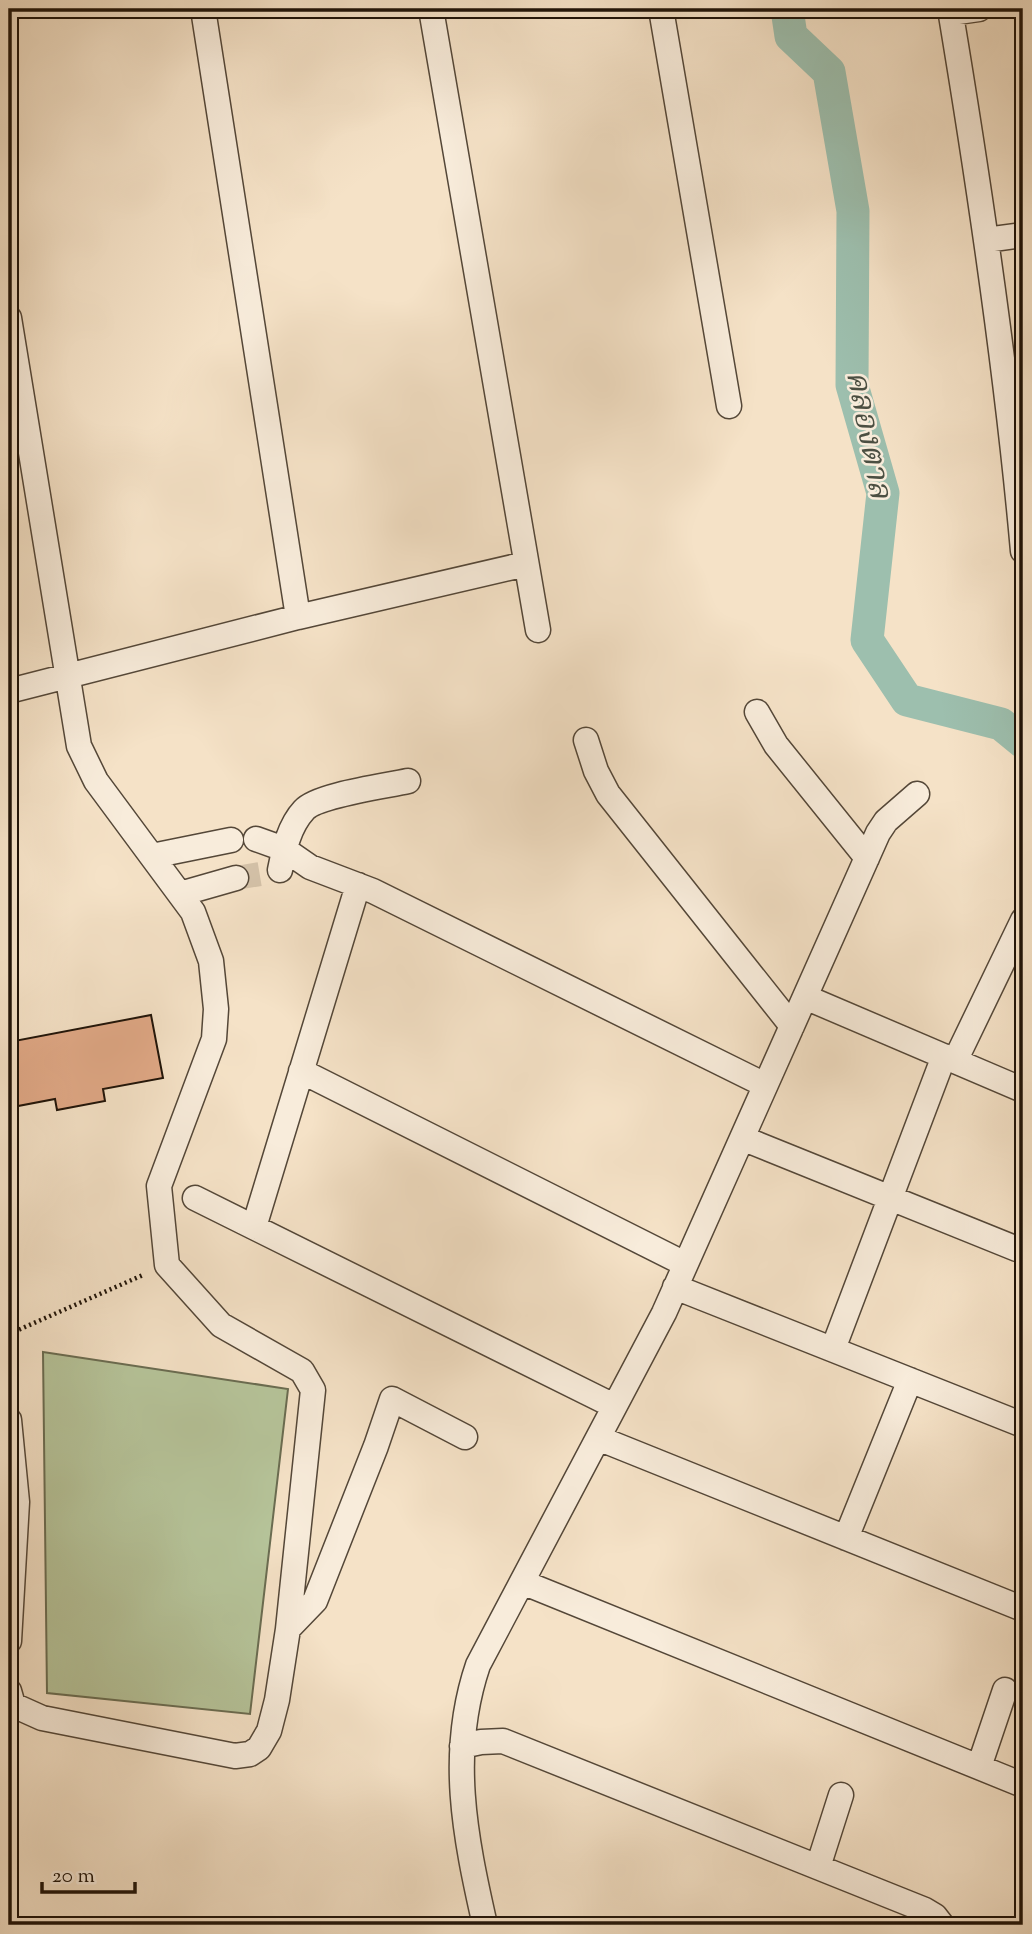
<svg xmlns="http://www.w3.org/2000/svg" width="1032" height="1934" font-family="'Sorts Mill Goudy','Noto Serif Thai',serif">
	<rect width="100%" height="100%" fill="#f5e2c7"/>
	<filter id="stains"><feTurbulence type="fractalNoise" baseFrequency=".00286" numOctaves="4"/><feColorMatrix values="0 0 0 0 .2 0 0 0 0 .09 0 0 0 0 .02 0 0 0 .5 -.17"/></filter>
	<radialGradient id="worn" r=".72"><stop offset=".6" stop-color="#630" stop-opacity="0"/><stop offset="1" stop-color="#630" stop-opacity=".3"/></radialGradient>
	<!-- green -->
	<path fill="#b6c49a" stroke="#6a6c51" stroke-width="2" d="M43 1352 288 1389 250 1714 47 1693Z"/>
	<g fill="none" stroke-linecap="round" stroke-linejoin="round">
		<!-- canal -->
		<path stroke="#9dbfae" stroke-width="33" d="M787 9 791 36 829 72 853 211 852 385 883 493 867 640 907 700 1001 724 1023 742"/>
	</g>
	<!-- building -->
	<path fill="#e1a987" stroke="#1f1308" stroke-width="2" d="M151 1015 163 1078 103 1089 105 1101 57 1110 55 1099 18 1106 9 1061V1042Z"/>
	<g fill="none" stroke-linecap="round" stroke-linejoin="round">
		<!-- minor-tunnel -->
		<path stroke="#d5c3aa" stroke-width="24" stroke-dasharray="24 12" stroke-linecap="butt" d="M236 878 260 874"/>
		<!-- minor casing -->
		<g stroke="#544738" stroke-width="27">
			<path id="minor" d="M203 9 298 617
				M431 9 538 630
				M661 9 729 406
				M950 9C980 189 1007 370 1023 551
				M951 13 979 9
				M986 240 1023 235
				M9 318 79 746 96 781 193 912 211 961 216 1009 214 1039 159 1186 167 1265 221 1325 302 1371 313 1390 288 1629
				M9 691 298 617 526 564
				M757 712 776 745 867 858
				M586 740 596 771 608 794 792 1026
				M256 839 284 849 310 867 373 891 765 1085
				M152 856 231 840
				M280 870C284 850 289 826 304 810 317 795 386 786 408 781
				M180 894 236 878
				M805 997 1023 1090
				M955 1061 1023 920
				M301 1071 685 1264
				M742 1138 1017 1249
				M195 1198 614 1406
				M254 1227 358 885
				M675 1287 1023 1425
				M833 1349 944 1056
				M9 1420 17 1502 9 1641
				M598 1438 1023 1609
				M846 1538 910 1380
				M522 1582 1023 1785
				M9 1691 13 1705 42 1718 235 1756 250 1754 259 1748 269 1731 277 1700 288 1629 315 1601 376 1446 392 1399 465 1437
				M462 1746 481 1742 503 1741 925 1910 935 1916 942 1925
				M979 1767 1005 1690
				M818 1867 841 1795
				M485 1925C465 1837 448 1753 478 1665L664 1313 878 833 886 821 917 794"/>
		</g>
		<!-- path -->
		<path stroke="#1f1308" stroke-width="4.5" stroke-dasharray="2 3.5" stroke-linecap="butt" d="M9 1334 143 1275"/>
		<!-- minor -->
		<use href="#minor" stroke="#f8ecdb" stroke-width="24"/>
	</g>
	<g text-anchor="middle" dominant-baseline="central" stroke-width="5" stroke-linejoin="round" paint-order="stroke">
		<!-- water labels -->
		<g font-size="32" font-style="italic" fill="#4b4f42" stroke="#f8ecdb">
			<text transform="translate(867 435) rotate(79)">คลองตาล</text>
		</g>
	</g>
	<!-- margin -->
	<rect width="1032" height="1934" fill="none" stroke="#f5e2c7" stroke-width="35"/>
	<rect x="10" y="10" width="1011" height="1913" fill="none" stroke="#1f1308" stroke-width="3.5"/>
	<rect x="18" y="18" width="997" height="1899" fill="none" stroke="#1f1308" stroke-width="2"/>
	<!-- scale -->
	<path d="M42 1882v10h93v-10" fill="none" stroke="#1f1308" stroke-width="3.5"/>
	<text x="52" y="1882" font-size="21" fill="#1f1308" stroke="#f8ecdb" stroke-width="5" paint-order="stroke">20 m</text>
	<rect width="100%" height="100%" filter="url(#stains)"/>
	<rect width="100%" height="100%" fill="url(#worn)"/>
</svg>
